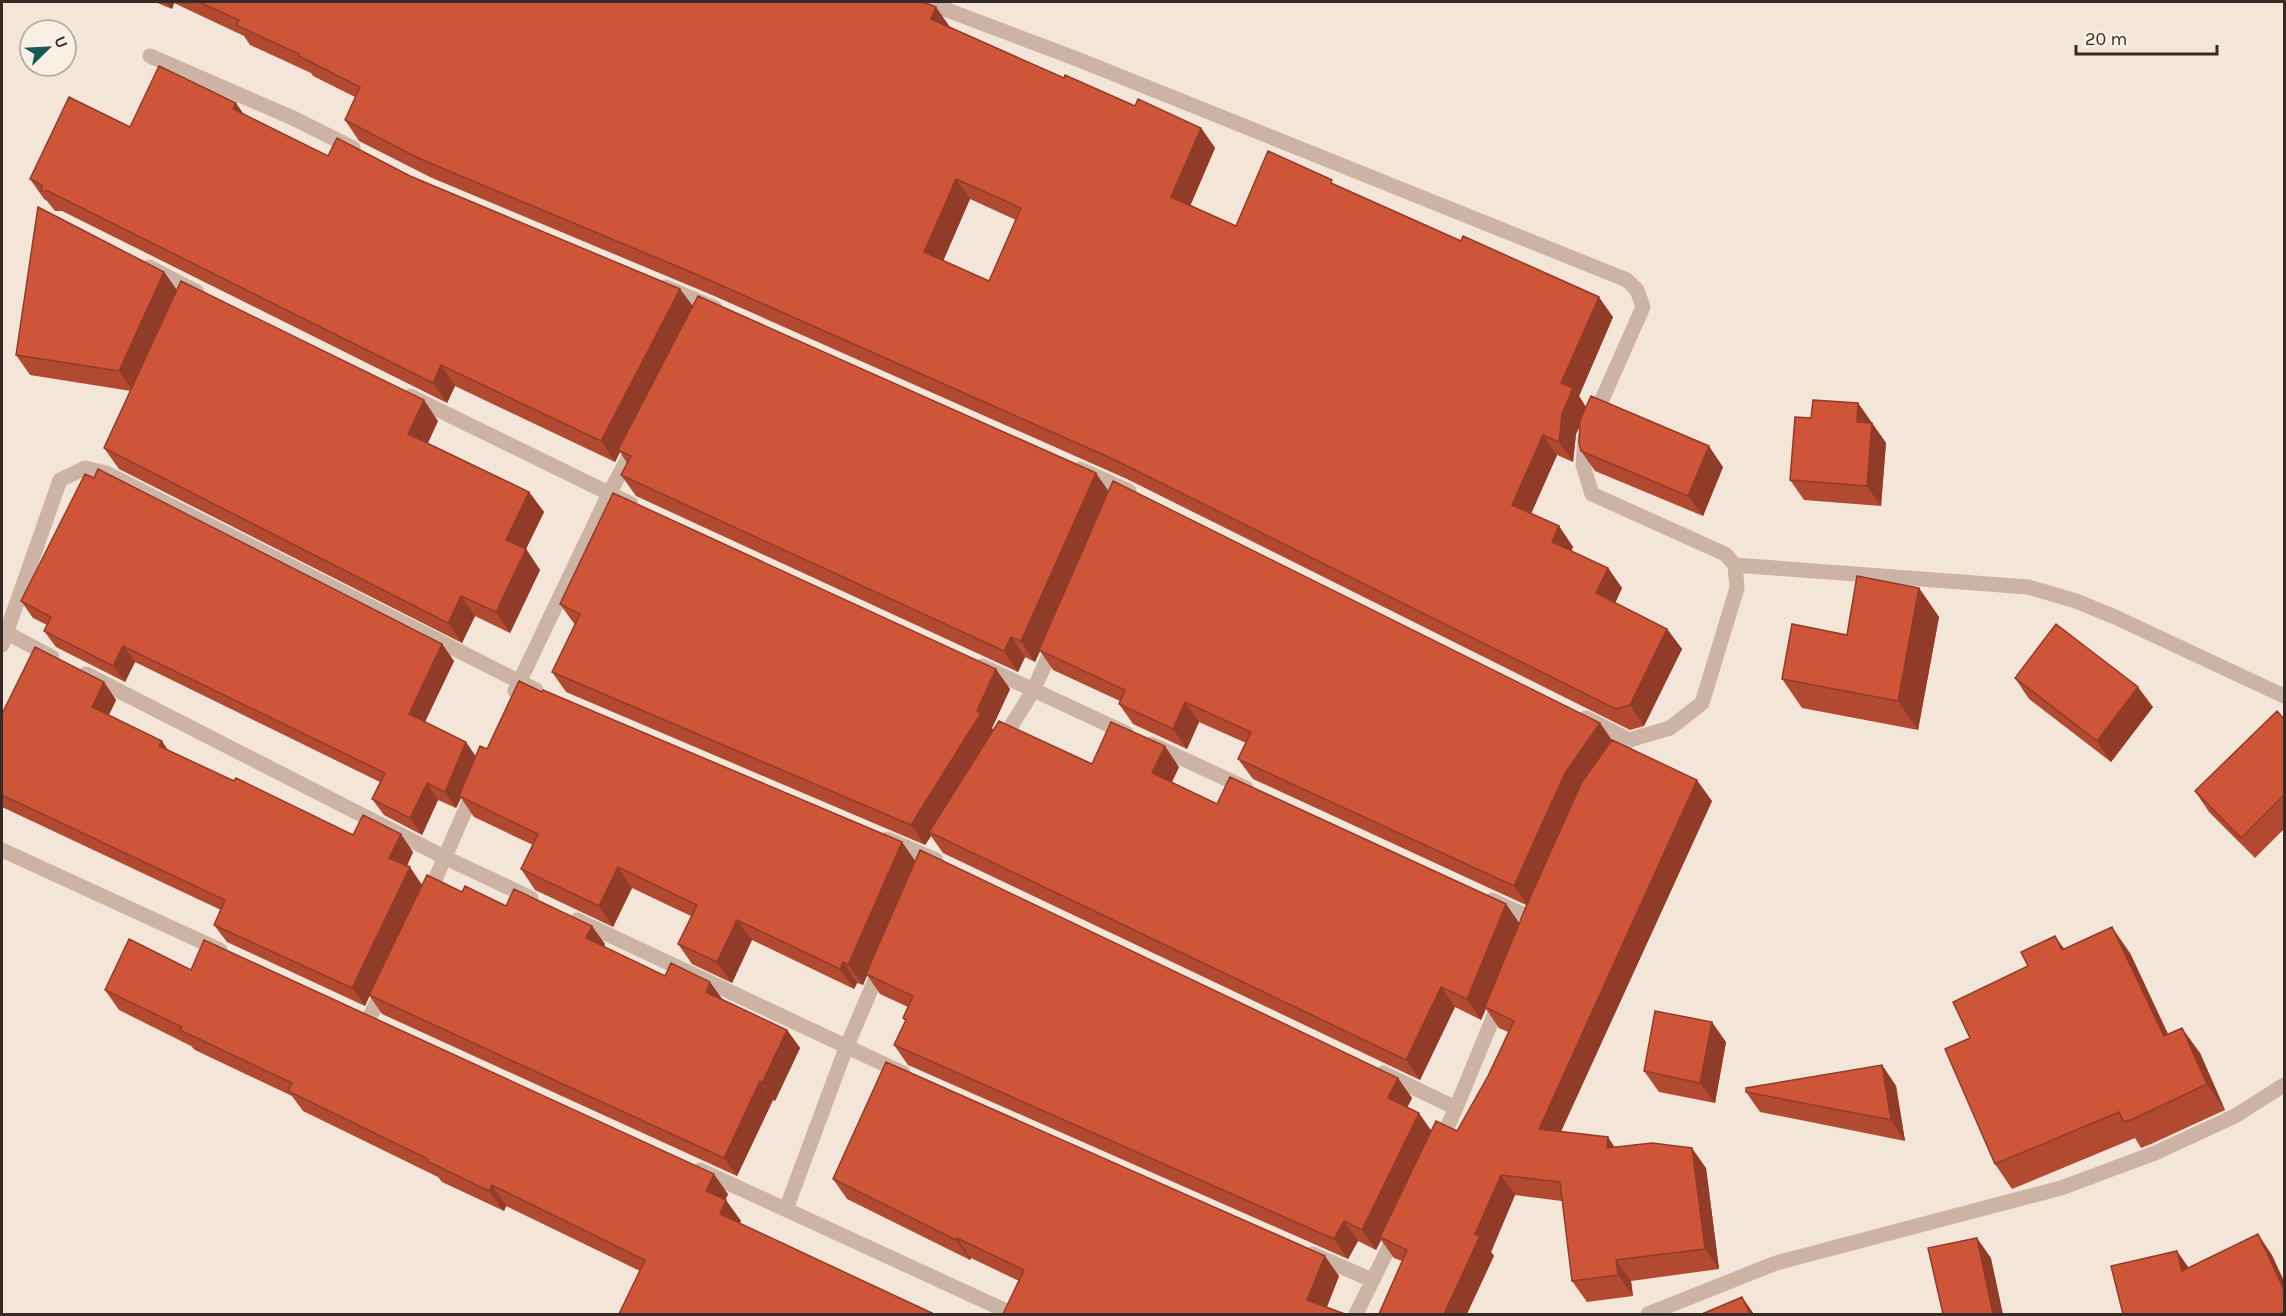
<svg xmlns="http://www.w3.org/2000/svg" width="2286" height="1316" font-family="Karla,sans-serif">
	<rect width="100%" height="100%" fill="#f3e5d8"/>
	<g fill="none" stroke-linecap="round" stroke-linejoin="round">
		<!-- minor -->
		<path stroke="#ccb3a3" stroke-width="15" d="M926 2 1077 59 1627 280 1637 290 1643 307 1585 438 1583 465 1592 494 1725 554 1735 565 1737 588 1702 703 1670 728 1629 740 1613 763
			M150 56 293 118 353 148
			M149 267 197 292
			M665 287 715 308
			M410 396 631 504
			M1080 469 1129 491
			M1735 565 2028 587 2076 601 2115 617 2284 696
			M7 633 52 657
			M2 645 60 480 85 468 106 473 536 690
			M982 666 1126 733
			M86 674 446 858 531 898
			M515 691 609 494 636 443
			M1586 718 1629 740
			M1001 742 1033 691 1054 644
			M1151 744 1246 788
			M887 839 936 860
			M2 850 220 950
			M427 898 475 788
			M1492 900 1533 919
			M577 920 903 1073
			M369 1019 384 987
			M1383 1073 1456 1108
			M1439 1144 1456 1108 1500 1001
			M700 1170 1013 1314
			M786 1209 846 1048 881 966
			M1312 1254 1372 1280
			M1356 1314 1397 1231
			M1648 1314 1776 1263 2061 1188 2155 1153 2235 1116 2284 1085"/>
	</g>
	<!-- wall -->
	<path fill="#b24931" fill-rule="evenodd" d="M155 2H923L950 27 1064 78 1135 106 1201 128 1215 148 1190 206 1236 226 1336 185 1613 317 1579 396 1586 407 1723 467 1703 516 1595 471 1581 451 1580 426 1576 434 1573 462 1557 455 1531 514 1559 526 1573 547 1571 551 1608 568 1622 588 1615 603 1667 629 1682 649 1644 726 1630 730 1127 479 712 295 432 178 359 141 345 120 355 97 313 76 311 73 250 45 244 36 174 3 172 9ZM970 199 1016 220 989 281 943 261Z
		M244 114 328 156 410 176 680 289 693 306 1109 491 1600 723 1612 740 1712 801 1561 1131 1615 1147 1706 1168 1719 1269 1631 1281 1633 1296 1587 1302 1572 1281 1562 1201 1515 1195 1491 1252 1494 1256 1402 1261 1394 1258 1381 1240 1376 1250 1358 1241 1348 1259 908 1065 894 1045 905 1021 903 1018 908 1007 880 994 867 975 863 985 857 983 854 989 752 940 732 983 692 964 678 944 691 916 632 888 613 927 535 890 521 869 533 845 474 817 461 798 456 808 438 800 422 835 384 815 372 799 380 782 135 662 125 682 56 647 44 631 47 625 33 618 21 601 442 644 454 661 425 722 476 756 487 749 542 692 902 842 915 861 1412 1098 1407 1107 1432 1131H1457L1488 1076 1508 1032 1499 1028 1486 1009 1481 1020 1455 1007 1420 1080 943 853 931 836 925 845 566 692 552 672 575 625 560 604 1010 689 992 728 993 730 1092 764 1179 767 1172 782 1217 804 1506 904 1519 923 1526 905 1253 779 1238 759 1246 743 1199 722 1187 749 1133 724 1119 704 1120 701 1053 670 1040 651 1035 662 1025 657 1018 672 636 496 621 475 627 463 620 452 615 462 455 386 447 403 62 211H55L47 201 44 199 30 179Z
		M164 272 177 290 438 421 428 443 529 492 544 512 526 549 540 570 510 633 475 616 462 643 119 469 104 448 131 391 30 375 16 355Z
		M1858 403 1886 443 1881 506 1804 500 1790 480 1811 418Z
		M1919 588 1939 617 1918 730 1802 708 1782 679Z
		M2015 678 2153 707 2111 762 2029 699Z
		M104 682 116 700 109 715 168 750 234 781 353 835 413 852 407 866 422 885 462 892 506 906 605 944 604 947 665 976 722 999 787 1030 800 1048 775 1101 773 1100 737 1176 382 1014 369 995 365 1006 227 942 214 925 221 910 2 807V714Z
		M2284 719V829L2255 858 2209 812 2195 791Z
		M2064 949 2130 953 2168 1034 2200 1053 2225 1110 2151 1144 2141 1148 2135 1138 2012 1189 1995 1164 1970 1038 2028 966Z
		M191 970 728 1194 725 1200 741 1221 739 1223 640 1271 506 1206 504 1211 442 1182 438 1177 303 1111 292 1096 195 1050 191 1046 119 1010 105 990Z
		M1726 1042 1715 1103 1659 1092 1644 1071Z
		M1882 1065 1896 1086 1905 1141 1760 1112 1746 1092Z
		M833 1179 1339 1276 1327 1307 1019 1281 971 1258 970 1260 847 1199Z"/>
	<!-- shaded-wall -->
	<path fill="#913c28" d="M166 2H173L174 3 172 9Z
		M936 7 950 27 931 19Z
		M236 103 250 123 233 109Z
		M1201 128 1215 148 1185 218 1171 197Z
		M956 179 970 199 938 273 924 252Z
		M164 272 178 292 133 391 119 371Z
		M680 289 694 309 618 450 620 452 615 462 601 441Z
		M1599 297 1613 317 1579 396 1587 409 1576 434 1573 462 1559 442 1561 383Z
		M441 365 455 386 447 403 433 383Z
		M424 400 438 421 422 455 408 434Z
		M1858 403 1886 443 1881 506 1867 486 1857 422Z
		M1543 435 1557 455 1526 525 1512 505Z
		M1709 446 1723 467 1703 516 1688 496Z
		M1096 473 1110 493 1039 650 1040 651 1035 662 1021 641Z
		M529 492 544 512 526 549 540 570 510 633 496 612 506 540Z
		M1559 526 1573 547 1566 562 1552 542Z
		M1608 568 1622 588 1610 614 1596 593Z
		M1919 588 1939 617 1918 730 1898 701Z
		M461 596 475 616 462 643 448 623Z
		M1667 629 1682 649 1644 726 1630 705Z
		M1011 637 1025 657 1018 672 1004 651Z
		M442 644 454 661 421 730 409 714Z
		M123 646 135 662 125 682 113 666Z
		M996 669 1010 689 992 728 995 733 929 832 931 836 925 845 911 825 977 711Z
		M104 682 116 700 104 725 92 707Z
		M2138 687 2153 707 2111 762 2097 741Z
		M1185 702 1199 722 1187 749 1173 729Z
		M1600 723 1614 744 1528 906 1514 886 1565 773Z
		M162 741 174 759 159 746Z
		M466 742 477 758 459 796 461 798 456 808 445 792Z
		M1165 746 1179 767 1166 794 1152 773Z
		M1697 780 1712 801 1553 1149 1539 1129Z
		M427 783 438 800 422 835 410 818Z
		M401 834 413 852 402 876 389 858Z
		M902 842 916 862 863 985 848 965Z
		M410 867 422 885 365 1006 352 988Z
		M618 867 632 888 613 927 599 906Z
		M1506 904 1520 924 1481 1020 1467 999Z
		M737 920 752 940 732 983 717 962Z
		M592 926 605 944 599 957 586 938Z
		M2112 927 2130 953 2181 1062 2164 1036Z
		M2055 936 2073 961 2062 950Z
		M843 962 857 983 854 989 840 969Z
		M710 982 723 1000 706 992Z
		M1441 987 1455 1007 1420 1080 1406 1060Z
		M1712 1022 1726 1042 1715 1103 1700 1083Z
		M2182 1028 2200 1053 2225 1110 2207 1084Z
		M787 1030 800 1048 775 1101 762 1083Z
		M1882 1065 1896 1086 1905 1141 1891 1120Z
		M1398 1078 1412 1098 1402 1118 1388 1098Z
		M760 1081 773 1100 737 1176 724 1158Z
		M1419 1113 1433 1133 1380 1237 1381 1240 1376 1250 1362 1230Z
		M1608 1137 1622 1158 1607 1148Z
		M1692 1148 1706 1168 1719 1269 1705 1249Z
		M714 1174 728 1194 720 1211 706 1191Z
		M1501 1175 1515 1195 1491 1252 1494 1256 1467 1314H1444L1475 1234Z
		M492 1185 506 1206 504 1211 489 1191Z
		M726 1200 741 1221 734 1234 720 1214Z
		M1344 1221 1358 1241 1348 1259 1334 1239Z
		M2258 1234 2272 1255 2284 1281V1290Z
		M957 1238 971 1258 970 1260 956 1240Z
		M1977 1238 1991 1258 2003 1314H1993Z
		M2177 1251 2191 1271H2182Z
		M1325 1256 1339 1276 1324 1314 1307 1300Z
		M1616 1260 1631 1281 1633 1296 1618 1275Z
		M1742 1297 1754 1314H1750Z"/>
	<!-- building -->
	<path fill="#cf5539" stroke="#913c28" stroke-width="1.5" fill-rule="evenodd" d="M199 2H923L936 7 931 19 1064 78 1065 75 1135 106 1138 99 1201 128 1171 197 1236 226 1268 151 1332 180 1331 183 1461 241 1463 236 1599 297 1561 383 1573 388 1562 414 1559 442 1543 435 1512 505 1559 526 1552 542 1608 568 1596 593 1667 629 1630 705 1616 709 1113 459 698 275 418 158 345 120 360 87 299 56V54L236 25 239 20ZM956 179 1021 208 989 281 924 252Z
		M159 66 236 103 233 109 328 156 337 138 410 176 680 289 601 441 441 365 433 383 48 191H41L42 185 30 179 69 97 130 127Z
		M38 207 164 272 119 371 16 355Z
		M181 281 424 400 408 434 529 492 506 540 526 549 496 612 461 596 448 623 104 448Z
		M698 296 1096 473 1021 641 1011 637 1004 651 621 475 631 456 618 450Z
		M1591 396 1709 446 1688 496 1581 451 1579 443 1580 420Z
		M1813 400 1858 403 1857 422 1872 423 1867 486 1790 480 1795 417 1811 418Z
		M98 469 442 644 409 714 466 742 445 792 427 783 410 818 372 799 385 773 123 646 113 666 44 631 51 617 21 601 85 474 94 478Z
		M1113 481 1600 723 1565 773 1514 886 1238 759 1251 732 1185 702 1173 729 1119 704 1125 690 1039 650Z
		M613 493 996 669 977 711 981 713 911 825 552 672 580 614 560 604Z
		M1857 576 1919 588 1898 701 1782 679 1792 624 1847 635Z
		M2056 624 2138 687 2097 741 2015 678Z
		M35 647 104 682 92 707 162 741 159 746 234 781 236 778 353 835 363 815 401 834 389 858 410 867 352 988 214 925 225 900 2 795V714Z
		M519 681 542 692 543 690 902 842 848 965 843 962 840 969 737 920 717 962 678 944 697 905 618 867 599 906 521 869 538 834 459 796 480 746 487 749Z
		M2277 711 2284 719V795L2241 838 2195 791Z
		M999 721 1092 764 1111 722 1165 746 1152 773 1217 804 1230 777 1506 904 1467 999 1441 987 1406 1060 929 832Z
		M1612 740 1697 780 1539 1129 1608 1137 1607 1148 1652 1143 1692 1148 1705 1249 1616 1260 1618 1275 1572 1281 1560 1182 1501 1175 1475 1234 1480 1236 1444 1314H1379L1407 1250 1380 1237 1436 1121 1457 1131 1488 1076 1514 1021 1485 1007 1528 902 1582 782Z
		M920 850 1398 1078 1388 1098 1419 1113 1362 1230 1344 1221 1334 1239 894 1045 906 1020 903 1018 913 996 866 974Z
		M427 875 462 892 465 886 506 906 514 889 592 926 586 938 665 976 671 963 710 982 706 992 787 1030 762 1083 760 1081 724 1158 369 995Z
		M2112 927 2164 1036 2182 1028 2207 1084 2133 1119 2124 1122 2119 1112 1995 1164 1945 1049 1970 1038 1953 1002 2028 966 2021 952 2055 936 2062 950Z
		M129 939 191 970 204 940 714 1174 706 1191 726 1200 720 1214 934 1314H619L645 1260 492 1185 489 1191 427 1161 428 1159 288 1091 292 1083 180 1030 182 1027 105 990Z
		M1655 1011 1712 1022 1700 1083 1644 1071Z
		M886 1062 1325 1256 1307 1300 1345 1314H1003L1024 1270 957 1238 956 1240 833 1179Z
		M1882 1065 1891 1120 1746 1092V1088Z
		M2258 1234 2284 1290V1312L2279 1314H2123L2111 1266 2177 1251 2182 1271Z
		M1977 1238 1993 1314H1943L1928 1248Z
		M1742 1297 1750 1314H1702Z"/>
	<!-- border -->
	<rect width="2286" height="1316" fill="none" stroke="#362a26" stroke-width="6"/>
	<!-- north arrow -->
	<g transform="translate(48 48) rotate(66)"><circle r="28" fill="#faefe4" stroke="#aca098" stroke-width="1.5"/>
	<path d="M0-4.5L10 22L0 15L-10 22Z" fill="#185a5a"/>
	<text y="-9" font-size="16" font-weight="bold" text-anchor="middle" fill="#362a26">U</text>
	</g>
	<!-- scale -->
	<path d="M2076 45v9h141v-9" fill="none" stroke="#362a26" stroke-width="3"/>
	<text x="2085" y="45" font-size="18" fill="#362a26" stroke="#faefe4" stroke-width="4.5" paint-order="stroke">20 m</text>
</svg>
